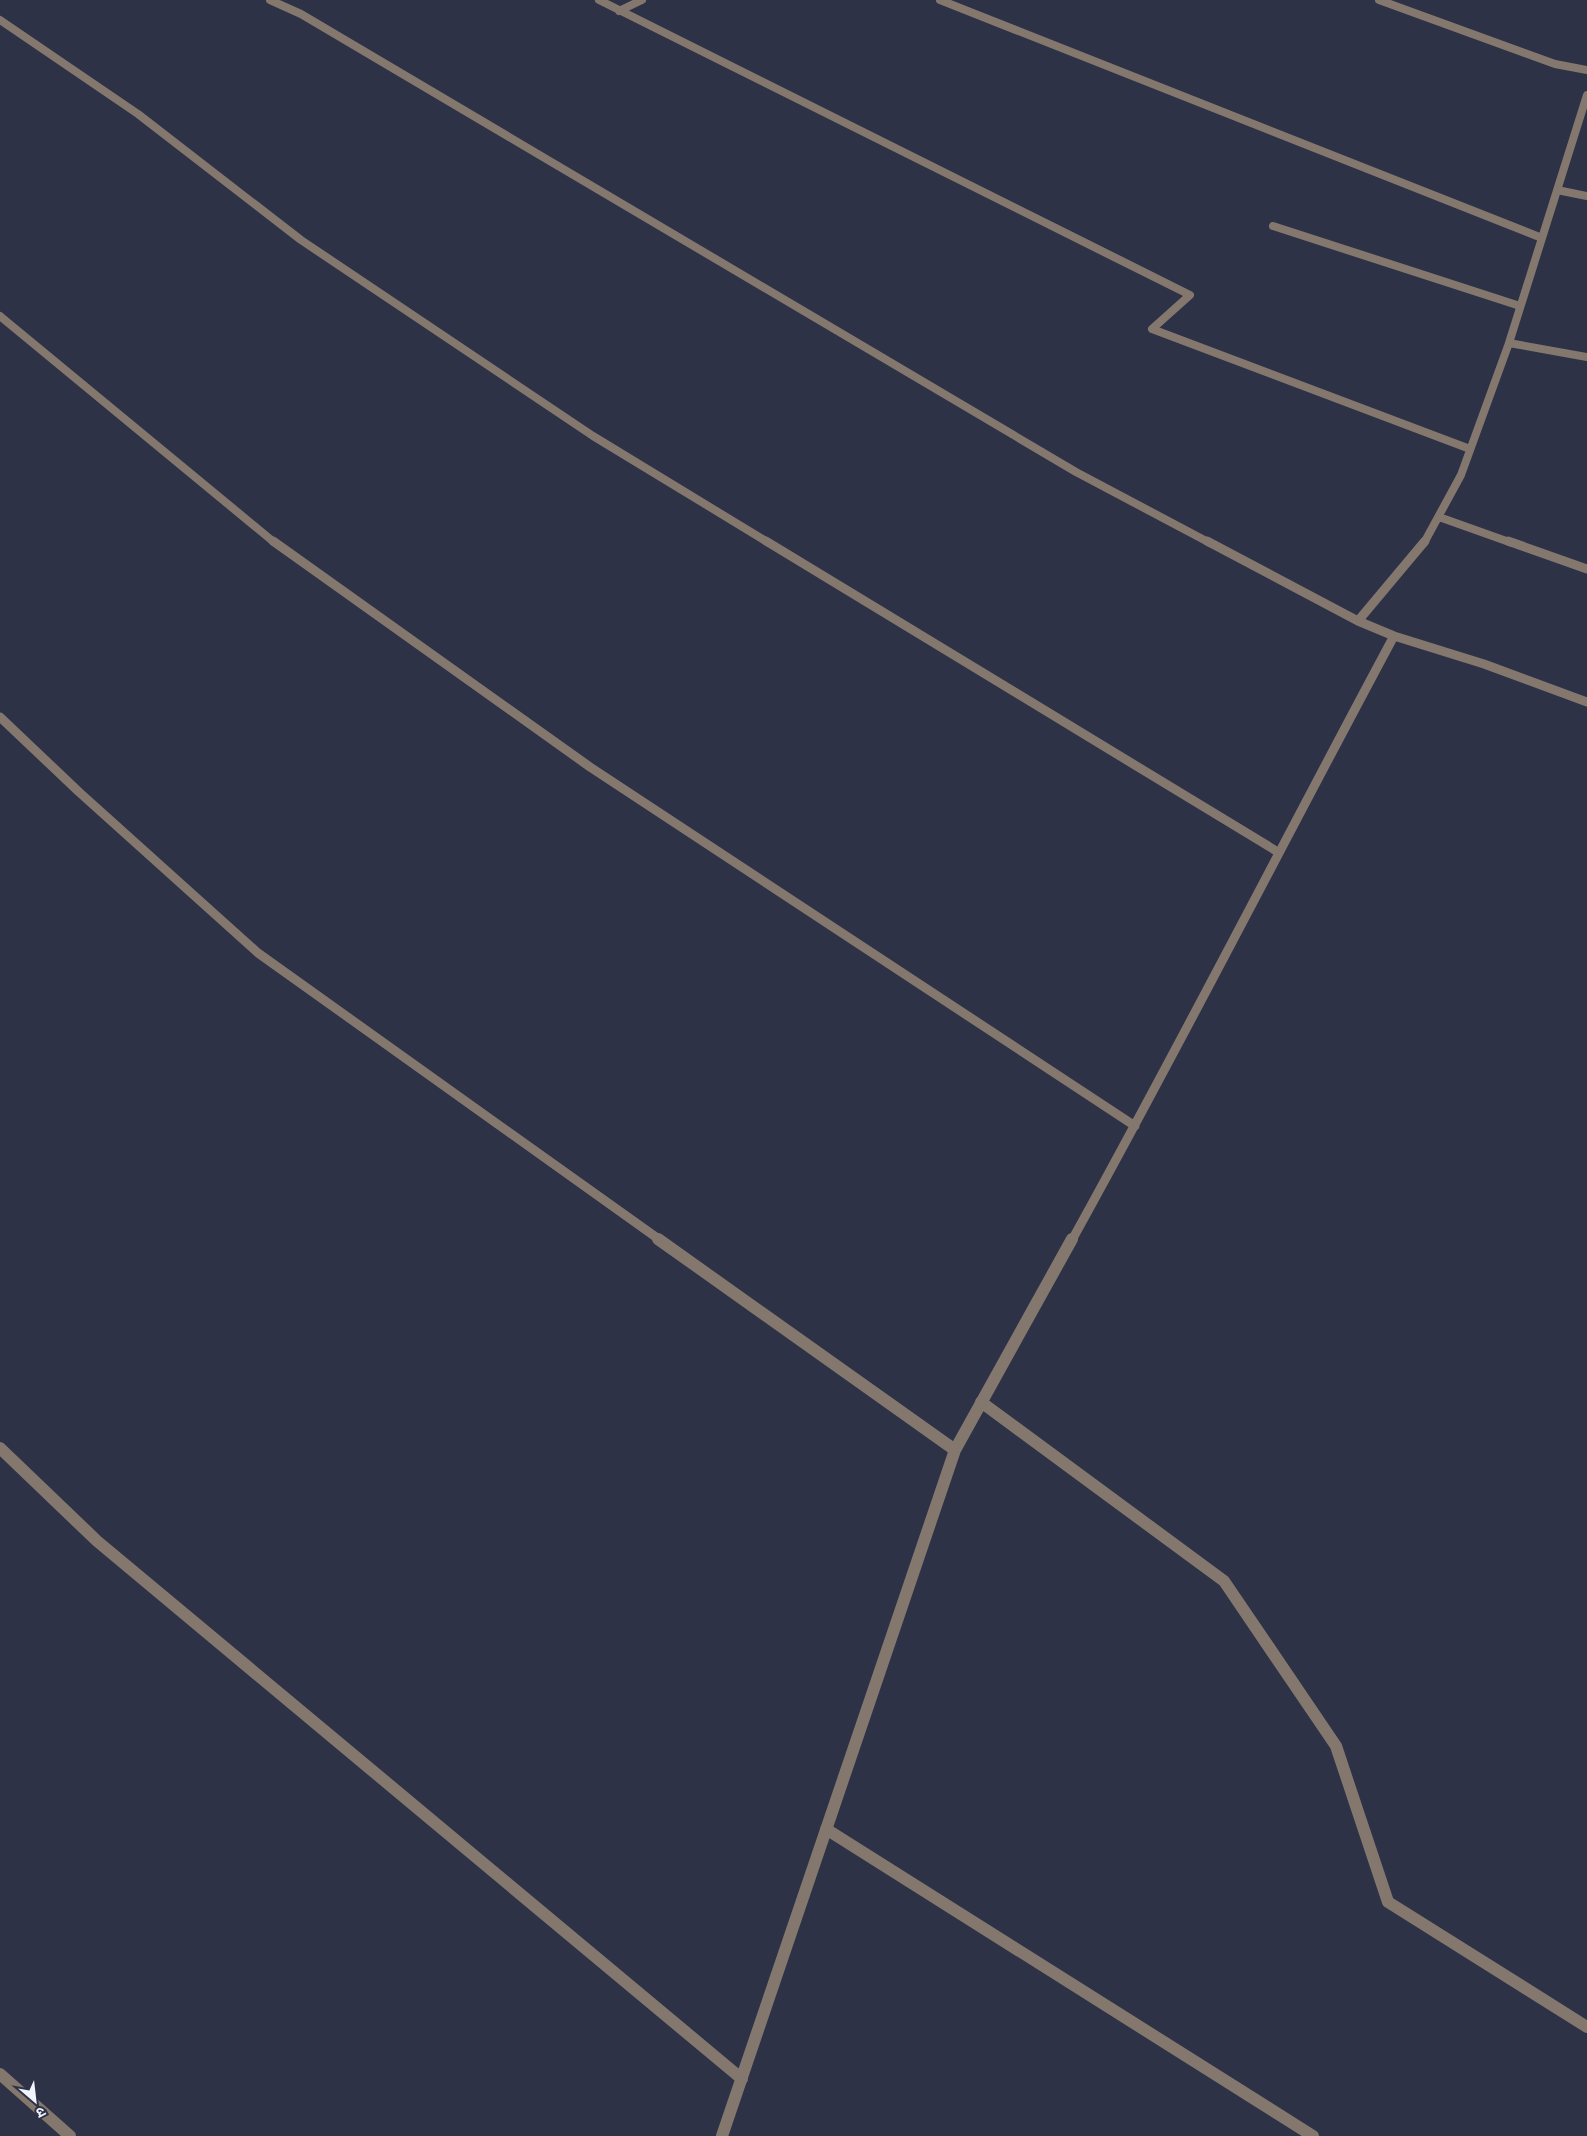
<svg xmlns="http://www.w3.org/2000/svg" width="1587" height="2136" font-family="Arial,'Noto Sans Devanagari',sans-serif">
	<rect width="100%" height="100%" fill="#2d3247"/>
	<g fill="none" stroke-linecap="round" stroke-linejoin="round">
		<!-- street-far2 -->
		<path stroke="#84786e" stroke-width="8" d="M270 0 301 14 1076 472 1210 543
			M599 0 1190 295 1152 329 1470 449
			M940 0 1542 238
			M1379 0 1555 64 1587 70
			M619 11 642 0
			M0 20 138 114 301 240 593 436 769 543
			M1557 190 1587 196
			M1273 226 1520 306
			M0 316 275 543
			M1509 343 1587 357
			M1439 517 1512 543
			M1424 543 1461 475 1509 343 1587 95"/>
		<!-- street-far1 -->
		<path stroke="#84786e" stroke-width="9" d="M273 541 590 767 1135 1126
			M766 541 1278 852
			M1207 541 1358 621 1394 636 1484 664 1587 702
			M1508 541 1587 569
			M1358 621 1425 541
			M0 717 79 792 258 953 660 1240
			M1072 1240C1183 1040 1286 837 1394 636"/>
		<!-- street -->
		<path stroke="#84786e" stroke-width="12" d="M658 1239 955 1450
			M981 1402 1224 1581 1336 1746 1388 1902 1587 2027
			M0 1448 97 1541 742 2079
			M826 1829 1313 2136
			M0 2074 70 2136
			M722 2136 955 1450 1072 1239"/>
	</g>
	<!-- north arrow -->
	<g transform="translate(35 2101) rotate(152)" stroke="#2d3247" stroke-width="4" paint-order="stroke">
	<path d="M0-4L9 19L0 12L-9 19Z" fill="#f2f4fd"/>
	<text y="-8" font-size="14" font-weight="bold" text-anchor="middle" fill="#f2f4fd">उ</text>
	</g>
</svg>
